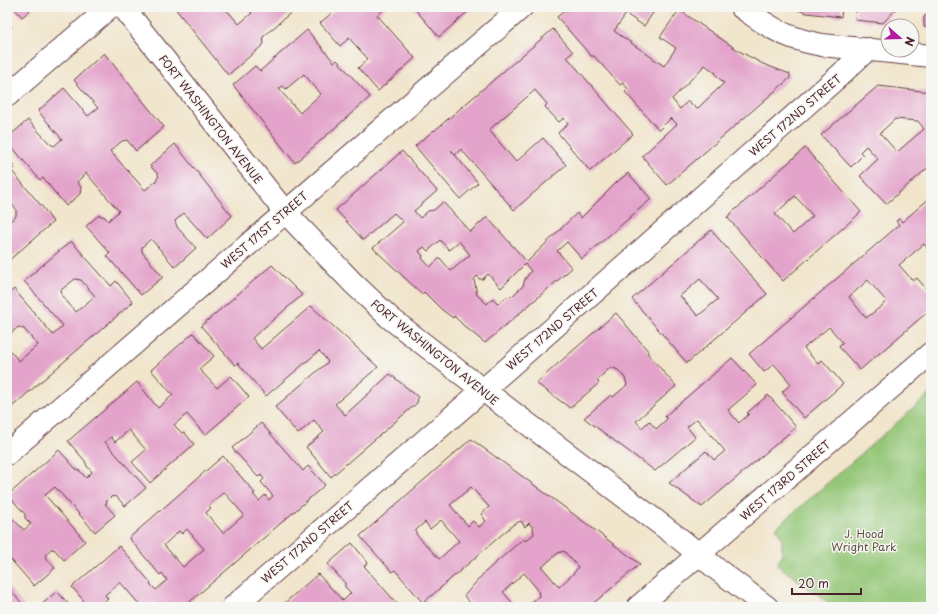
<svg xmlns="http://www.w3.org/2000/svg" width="938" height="614" font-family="'Playpen Sans',sans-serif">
	<rect width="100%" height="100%" fill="#f6f6f2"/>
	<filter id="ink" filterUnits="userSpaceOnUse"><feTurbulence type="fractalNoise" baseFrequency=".025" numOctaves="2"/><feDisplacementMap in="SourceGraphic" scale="8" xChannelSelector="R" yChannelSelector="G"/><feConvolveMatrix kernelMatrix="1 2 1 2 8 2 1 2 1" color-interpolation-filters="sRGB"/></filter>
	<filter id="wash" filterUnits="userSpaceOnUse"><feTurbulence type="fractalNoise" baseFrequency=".012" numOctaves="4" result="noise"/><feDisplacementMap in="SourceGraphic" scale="16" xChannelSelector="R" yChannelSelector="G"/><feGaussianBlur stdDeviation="0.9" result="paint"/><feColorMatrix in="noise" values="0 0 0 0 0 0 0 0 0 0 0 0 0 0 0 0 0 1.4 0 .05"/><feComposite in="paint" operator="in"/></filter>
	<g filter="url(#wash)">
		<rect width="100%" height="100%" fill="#f1e5cc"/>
		<!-- green -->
		<path fill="#94c778" stroke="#6f7352" d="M931 393V607H834L777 565 782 554V539L776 528Z"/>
		<g id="blocks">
			<!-- building -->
			<path fill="#e3a3ca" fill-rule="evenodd" d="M13 7H34L22 17Z
				M174 7H224L239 24 252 13 246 7H295L296 8 263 37 264 44 228 75Z
				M339 7H387L377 15 415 58 378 91 358 68 368 59 349 38 340 46 320 23Z
				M413 7H473L439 37Z
				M569 7H657L644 26 626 14 614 31 664 66 676 48 660 37 679 10 739 51 763 64 790 74V78L667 185 642 156 677 124 671 118 659 130 625 92 628 89 623 83 620 85 594 56H591L557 17ZM705 65 716 73 715 74 724 83 697 109 688 101 680 109 672 99Z
				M789 7H842L841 17 807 13Z
				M856 7H898L883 23 855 20Z
				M931 10V28L924 27V17Z
				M7 22 12 27 7 31Z
				M553 29 573 52 567 57 633 134 590 171 558 133 568 124 564 118 559 122 545 107 547 104 535 90 489 130 516 162 543 138 566 165 514 210 461 149 455 155 451 150 478 183 460 199 415 146 434 130V131Z
				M307 30 334 62 337 60 370 97 295 163 233 85 255 66 260 71ZM304 74 321 94 300 113 279 89 283 86 286 89Z
				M104 53 164 127 136 151 127 140 122 141 110 151 145 190 156 181 159 175 150 166 175 144 232 216 207 239 184 213 175 221 177 227 196 248 175 267 151 239 142 247V252L163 277 141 295 107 256 110 253 86 226 99 215 105 217 108 221 119 211 86 173 77 182 81 187 80 194 66 206 43 178 40 180 7 141V138L28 120 50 144 54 146 62 139 38 111 64 88 88 116 98 108 74 80Z
				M878 86 931 92V165L886 204 860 176 878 159 866 146 860 152 863 155 851 167 821 135ZM895 119 918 121 924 129 897 152 880 133Z
				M805 148 861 212 783 281 727 217ZM795 196 813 216 793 234 775 214Z
				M402 151 437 191 414 211 420 218 428 211 434 210 443 202 470 232 487 217 527 262 577 213 581 218 617 182 628 173 651 199 582 259 567 242 557 251 572 268 485 343 464 326 454 316 453 318 441 309 424 292 422 294 373 248 403 222 394 213 363 240 336 210ZM440 240 449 250 459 241 470 255 451 271 440 258 430 267 422 258 423 256 419 251 424 247 428 251ZM525 264 531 271 525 279 523 286 512 296 506 297 498 304 493 298 487 304 477 295 474 279 477 276 479 279H483L488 274 501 288Z
				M7 158 15 167 11 170 44 209 53 222 7 262V224L16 216V209L7 198Z
				M931 197V253L924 244 899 265 913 281 917 278 931 294V309L860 370 839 347 843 343 829 327 804 348 818 364 822 360 843 384 804 418 782 392 791 384 774 364 764 372 749 354 899 225 896 221 899 219 902 222ZM868 280 886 301 882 306 866 318 849 297Z
				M711 230 767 294 687 363 632 299ZM700 279 718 299 698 316 680 296Z
				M71 241 111 286 116 281 133 302 7 411V347L19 361 38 345 24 329 18 327 7 337V296L14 289 53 335 63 326 24 281ZM75 279 81 280 95 296 76 312 62 296 61 290Z
				M272 265 302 295 252 338 261 349 311 306 378 367 335 404 345 415 390 374 418 397 417 403 331 477 306 447 324 432 314 420 298 434 275 407 328 362 323 355 319 351 266 396 238 363 235 365 201 326Z
				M616 313 649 352 647 353 676 386 636 421 642 428 649 421 656 429 667 419 665 416 732 358 757 385 728 410 739 423 749 414 747 413 768 395 796 427 702 507 669 483 706 451 714 460 725 451 697 419 687 427 695 437 655 471 584 418 611 395 613 397 627 385 625 378 618 370 611 367 597 380 599 383 570 408 536 383Z
				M193 333 214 356 199 369 217 388 231 376 249 397 205 435 187 414 174 425 182 433 184 432 194 444 150 483 132 462 146 450 129 430 115 442 111 437 105 442 146 488 125 506 116 496 114 497 112 496 106 502 107 503 105 504 115 515 95 532 55 487 45 495 85 541 64 560 54 549 53 550 52 548 46 554V555L45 557 55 568 34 586 7 555V513L24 530 31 524 25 518V514L8 495 59 450 76 469 80 471 86 478 92 472 87 466 85 461 68 441 137 382 158 408 173 395 151 370Z
				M261 423 303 471 308 466 325 485 184 607H138L140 605 120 582 105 595 108 599 103 603 107 607H89L72 587 119 546 151 583 150 584 156 590 167 580 162 573 160 575 129 538 223 456 255 493 253 494 259 501 265 495 269 500 273 496 261 482 264 479 261 475 258 477 232 448ZM224 492 244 515 223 533 206 513 211 508 208 506ZM187 529 204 549 183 567 164 545 179 531 182 534Z
				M471 439 556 501 640 564 589 607H526L539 596 538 590 524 573 503 592 516 607H474L464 596 484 573 523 539 525 541 534 534 533 528 529 523 525 527 521 521 514 524 423 603 395 570 392 572 360 536ZM471 487 489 507 481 514 486 521 479 527 473 521 468 526 450 505ZM441 520 459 541 439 559 416 534V530L425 522 430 529ZM564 551 578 567 574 573 559 587 542 567 558 553Z
				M352 543 368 563 364 566 400 607H280L318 574 343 601 351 593 345 587V583L328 564Z
				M7 586 25 607H7Z
				M57 591 71 607H39Z"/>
		</g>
	</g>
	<g filter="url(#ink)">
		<use href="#blocks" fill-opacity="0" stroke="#633d43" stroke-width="1"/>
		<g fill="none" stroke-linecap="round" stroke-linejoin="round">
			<!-- minor casing -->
			<g stroke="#633d43" stroke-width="24">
				<path id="minor" d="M741 7C757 18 774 31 792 37 802 41 812 43 822 45L931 56
					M7 96 110 7
					M7 454 522 7
					M233 607 507 369 839 76 868 49
					M638 607 931 353"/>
			</g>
			<!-- major casing -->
			<g stroke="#633d43" stroke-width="24">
				<path id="major" d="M123 7 285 212 353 283 390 318 462 374 680 539 718 570 767 607"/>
			</g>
			<!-- minor -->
			<use href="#minor" stroke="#fff" stroke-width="22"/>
			<!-- major -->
			<use href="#major" stroke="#fff" stroke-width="22"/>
		</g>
	</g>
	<g text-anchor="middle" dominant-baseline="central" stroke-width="3" stroke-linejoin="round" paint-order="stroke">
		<!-- street labels -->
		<g font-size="11" fill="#4a1f2b" stroke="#f6f6f2">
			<text transform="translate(795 115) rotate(-41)">WEST 172ND STREET</text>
			<text transform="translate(211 119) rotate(52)">FORT WASHINGTON AVENUE</text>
			<text transform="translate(264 230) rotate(-41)">WEST 171ST STREET</text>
			<text transform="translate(552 329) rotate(-41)">WEST 172ND STREET</text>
			<text transform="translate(435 352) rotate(39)">FORT WASHINGTON AVENUE</text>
			<text transform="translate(785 480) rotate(-41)">WEST 173RD STREET</text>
			<text transform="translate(307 542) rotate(-41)">WEST 172ND STREET</text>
		</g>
		<!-- park labels -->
		<g font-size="11" fill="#605142" stroke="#f6f6f2">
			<text x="864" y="533">J. Hood<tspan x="864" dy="13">Wright Park</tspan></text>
		</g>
	</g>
	<!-- margin -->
	<rect width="938" height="614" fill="none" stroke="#f6f6f2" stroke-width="24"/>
	<!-- north arrow -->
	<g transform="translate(900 38) rotate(110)"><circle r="19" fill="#f6f6f2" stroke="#b1a0a2"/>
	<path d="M0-3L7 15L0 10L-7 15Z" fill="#b5179e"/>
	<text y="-6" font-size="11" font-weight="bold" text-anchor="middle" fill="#4a1f2b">N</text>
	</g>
	<!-- scale -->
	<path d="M792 588v6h69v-6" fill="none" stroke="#4a1f2b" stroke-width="2"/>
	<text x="798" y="588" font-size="12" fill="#4a1f2b" stroke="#f6f6f2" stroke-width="3" paint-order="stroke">20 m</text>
</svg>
